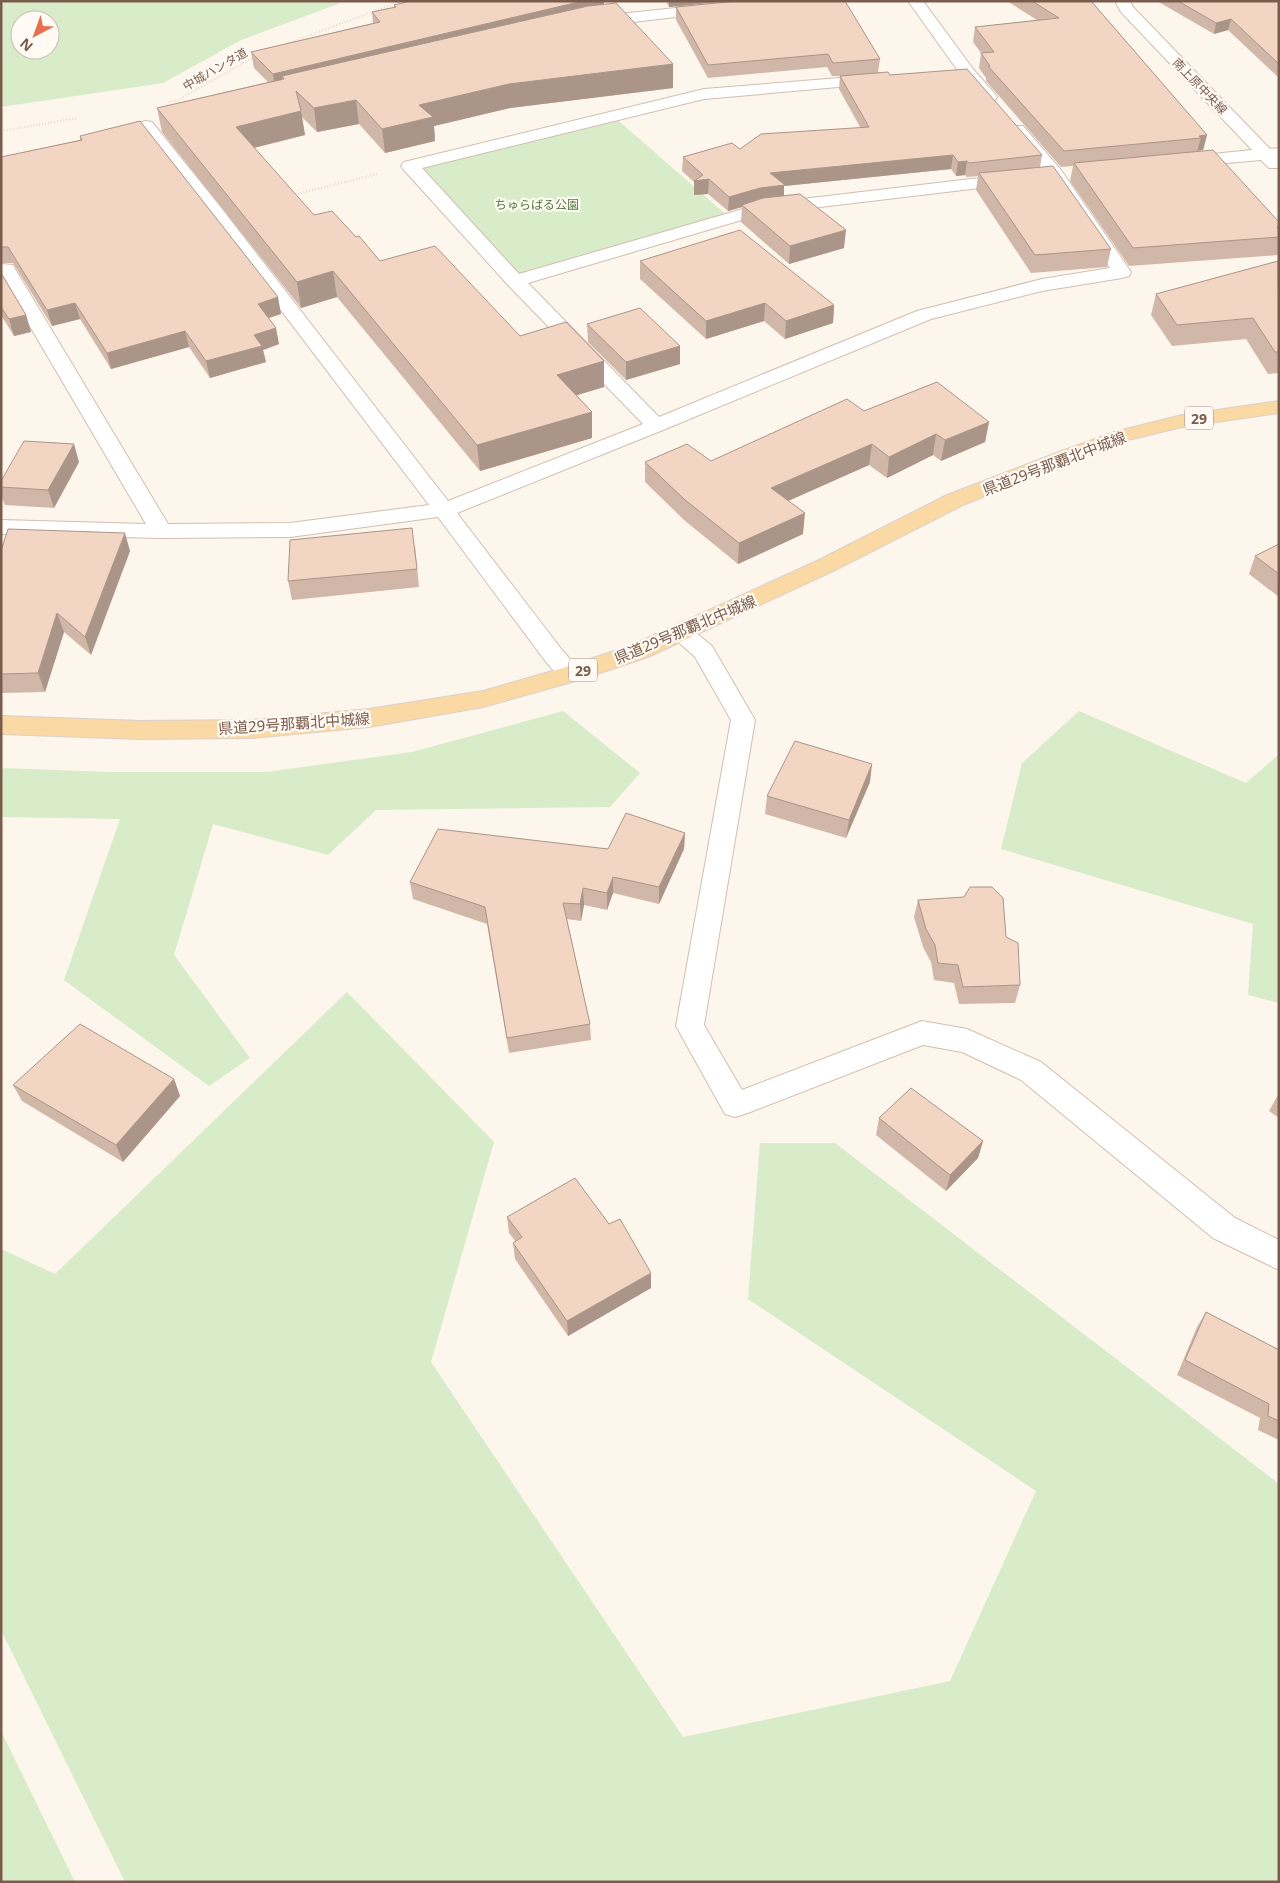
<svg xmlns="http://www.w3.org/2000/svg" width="1280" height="1883" font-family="'Noto Sans','Noto Sans JP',sans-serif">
	<rect width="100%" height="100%" fill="#fdf6ec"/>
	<!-- green -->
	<path fill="#d8ecc9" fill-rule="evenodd" d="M1 1H346L241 40 163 83 1 107ZM20 20H50V50H20Z
		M613 116 729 217 515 281 410 166Z
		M563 711 640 773 610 807 376 810 328 855 213 824 174 955 250 1058 209 1086 64 980 120 819 1 817V768L110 772H266L412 752Z
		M1079 711 1246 783 1279 754V1003L1248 995 1253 924 1001 849 1022 763Z
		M347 992 494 1142 431 1362 683 1737 950 1681 1036 1491 748 1299 760 1143H835L1279 1484V1882H125L1 1630V1249L55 1274Z
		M1 1731 75 1882H1Z"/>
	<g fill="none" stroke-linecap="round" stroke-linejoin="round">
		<!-- minor casing -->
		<g stroke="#d1beb0" stroke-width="2">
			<path id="minor" d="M908 1H923L973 69 995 94 997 97 995 100H983L961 75Z
				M1115 1H1130L1133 7 1270 149 1279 148V168H1269L1261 160 1183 167 1177 166 1174 162 1177 158 1183 157 1252 150 1121 12Z
				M713 4 718 6 721 9 718 12 591 27 586 25 583 22 586 19 591 17Z
				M877 75 883 77 885 80 883 83 704 99 422 168 519 274 760 204 1013 174 1019 175 1022 179 1019 183 1013 184 762 214 528 283 659 417 917 311 1042 279 1110 268 1049 177 1011 134 1009 130 1011 126H1023L1061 170 1131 272 1129 276 1122 278 1042 291 931 319 663 430 457 513 562 650 583 674 579 680C563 684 556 673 546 662L438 517 290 537 161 538 1 534V520L146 524 1 277V264L13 265 15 269 168 524 290 523 429 505 210 217 142 132 107 141 101 140 99 136 101 132 146 121 152 122 222 209 448 501 643 424 508 285 404 170 401 166 404 162 704 89Z
				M682 625 690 628 712 646 755 720 704 1025 742 1090 922 1021 967 1029 1041 1062 1235 1218 1279 1240V1270L1213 1238 1021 1080 962 1052 923 1045 745 1114 735 1117 725 1114 676 1026 731 720 695 657 674 638 670 633 674 628Z"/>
		</g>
		<!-- major casing -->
		<g stroke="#dad1cd" stroke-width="2">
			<path id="major" d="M1279 401V413L1182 427 1128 440 1073 460 963 505 833 571 648 657 579 680 483 707 369 727 251 738 140 739 1 734V716L140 721 251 720 369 709 483 691 563 668 632 645 817 561 947 495 1059 452 1114 432 1182 415Z"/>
		</g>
		<!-- path -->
		<path stroke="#d9b8a5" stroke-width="2" stroke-dasharray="0.5 2.5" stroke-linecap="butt" d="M283 45 402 1
			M169 102 178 100 254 57
			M1 131 77 118
			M292 195 378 174"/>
		<!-- minor -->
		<use href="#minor" fill="#fff" fill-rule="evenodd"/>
		<!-- major -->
		<use href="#major" fill="#fbd9a5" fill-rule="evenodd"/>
	</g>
	<!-- wall -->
	<path fill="#d1b7a8" d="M604 1V4L673 64V88L510 108 434 126 435 141 385 153 359 124 317 132 302 117 305 135 254 148 314 215 356 237 380 261 520 336 604 361V387L576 395 592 412V438L480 471 337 297 301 308 162 132 157 108 268 82 254 68 251 52 373 23 372 12 394 7V5Z
		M666 1H729L669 7Z
		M1007 1H1091L1207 135 1203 150 1197 151 1279 222V255L1129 266 1070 181 1073 166 1061 167 986 81V78L979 68 981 53 973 42 975 27 1037 20Z
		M1157 1H1279V78L1228 30 1214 34Z
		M676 7 880 59 878 72 890 75 1042 155 1040 167 1111 249 1107 267 1031 273 976 190 978 176 967 177 965 175 956 176 951 169 784 186V196L844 248 789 264 741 222 742 207 728 211 708 194 694 195V182L682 171 683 157 740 149 860 127 839 89 840 76H832L827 67 708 78 676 20Z
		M80 136 281 314 269 318 279 344 263 350 266 362 210 378 189 347 111 369 80 319 52 326 13 263H1V157L80 140Z
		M640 261 834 305 833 323 785 339 764 321 706 339 640 279Z
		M1279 262V373L1268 374 1246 339 1172 346 1151 315 1156 294Z
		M1 273 26 315 31 332 14 336 1 315Z
		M587 324 680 364 626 380 588 342Z
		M864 411 989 422 985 442 941 461 933 455 887 478 869 465 788 501 803 534 738 564 684 520 645 482V462L711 461Z
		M79 462 54 508 5 505 1 495V481Z
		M1279 544V597L1249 574 1255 556Z
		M415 546 419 587 292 600 288 581Z
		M1 551H130L91 655 64 632 45 692 1 693Z
		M870 782 846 838 765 814 767 796Z
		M685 833 684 849 659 904 613 893 607 910 584 905 581 921 567 919 590 1024 591 1040 509 1053 487 924 413 899 410 882 608 849Z
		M918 900 1006 937 1020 985 1015 1003 959 1004 954 983 934 980 931 962 923 947 914 917Z
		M174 1079 180 1096 123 1162 22 1101 13 1085Z
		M1279 1093V1118L1269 1111Z
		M879 1118 983 1141 978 1158 946 1191 876 1135Z
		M507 1217 651 1288 568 1336 515 1259 513 1243 516 1242 509 1233Z
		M1206 1312 1279 1350V1440L1258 1430 1260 1418 1177 1375 1197 1327Z"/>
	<!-- shaded-wall -->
	<path fill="#aa9588" d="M583 1H604V14L284 79 282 76 283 88 275 90 273 74Z
		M669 1H729L669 7Z
		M1231 19 1228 30 1214 34 1216 23Z
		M673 64V88L510 108 434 126 435 141 385 153 382 129 419 105 509 84Z
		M356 100 359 124 317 132 314 108Z
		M301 111 305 135 241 151 236 127Z
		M1207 135 1203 150 1197 151 1201 138 1199 136Z
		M953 155 951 169 784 186V199L742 205V207L728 211 729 197 770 173Z
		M967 161 965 175 956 176 958 162Z
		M709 179 708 194 694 195V181Z
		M846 230 844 248 789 264 790 246Z
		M333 271 337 297 301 308 297 282Z
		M278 297 281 314 262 320 258 304Z
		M75 303 80 319 52 326 47 310Z
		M765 303 764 321 706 339V321Z
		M834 305 833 323 785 339 786 321Z
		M26 315 31 332 14 336 9 319Z
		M276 328 279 344 263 350 266 362 210 378 206 361 254 335Z
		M185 331 189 347 111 369 107 353Z
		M680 346V364L626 380V362Z
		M604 361V387L558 401 557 375Z
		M592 412V438L480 471 477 445Z
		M989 422 985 442 941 461 945 440Z
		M936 434 933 455 887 478 889 457Z
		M74 444 79 462 54 508 48 490Z
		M872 444 869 465 770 509 771 488Z
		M805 513 803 534 738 564 739 543Z
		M125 533 130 551 91 655 85 637Z
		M57 613 64 632 45 692 38 673Z
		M872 764 870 782 846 838 849 820Z
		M685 833 684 849 659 904V887Z
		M613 877V893L607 910V893Z
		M583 888 584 905 581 921 580 904Z
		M174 1079 180 1096 123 1162 116 1145Z
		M983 1141 978 1158 946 1191 950 1175Z
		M651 1273V1288L568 1336 567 1321Z"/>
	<!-- building -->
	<path fill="#f3d5c3" stroke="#aa9588" d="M410 1H583L273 74 251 52 380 22 372 12 396 7 394 5Z
		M737 1H845L880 59 833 63 828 54 708 65 676 7Z
		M1032 1H1091L1207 135 1199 136 1201 138 1064 151 988 66H990L981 53 994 52 975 27 1059 18Z
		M1178 1H1279V64L1231 19 1216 23Z
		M616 3 673 64 509 84 419 105 433 117 382 129 356 100 314 108 296 91 301 111 236 127 314 215 332 211 356 237 359 236 380 261 435 246 520 336 566 322 604 361 557 375 592 412 477 445 333 271 297 282 157 108 284 79 282 76 588 6Z
		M967 69 1042 155 969 163 967 161 958 162 953 155 770 173 785 185 760 188 729 197 709 179 694 181 703 175 683 157 732 143 740 149 761 134 869 127 840 76 888 72 890 75Z
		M140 121 278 297 258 304 276 328 254 335 262 346 206 361 185 331 107 353 75 303 47 310 8 247H1V157L82 140 80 136Z
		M1213 150 1279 222V227H1277L1279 230V237L1133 248 1074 163Z
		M1053 166 1111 249 1035 255 979 173Z
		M800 194 846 230 790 246 742 205 763 198Z
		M740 230 834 305 786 321 765 303 706 321 640 261Z
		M1278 261 1279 352H1275L1253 318 1177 325 1156 294Z
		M1 273 26 315 9 319 1 307Z
		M640 308 680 346 626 362 587 324Z
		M937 382 989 422 945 440 936 434 889 457 872 444 771 488 805 513 739 543 684 499 645 462 687 444 711 461 847 399 864 411Z
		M24 441 74 444 48 490 1 487V481Z
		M412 528 417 569 288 581 290 540Z
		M8 529 125 533 85 637 57 613 38 673 1 674V551Z
		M1279 544V574L1255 556Z
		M795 741 872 764 849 820 767 796Z
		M626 813 685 833 659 887 613 877 607 893 583 888 580 904 563 903 590 1024 507 1038 485 907 410 882 438 829 608 849Z
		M970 887H992L1003 898 1006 937 1018 943 1020 985 963 987 958 965 938 963 935 945 926 929 918 900 964 897Z
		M80 1024 174 1079 116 1145 13 1085Z
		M911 1088 983 1141 950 1175 879 1118Z
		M575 1178 609 1224 620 1219 651 1273 567 1321 513 1243 522 1237 507 1217Z
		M1206 1312 1279 1350V1421L1268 1416 1269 1404 1185 1360Z"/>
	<g text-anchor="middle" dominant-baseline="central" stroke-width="4.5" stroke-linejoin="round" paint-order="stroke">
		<!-- far-street labels -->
		<g font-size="12" fill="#7a5c4d" stroke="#fffaf3">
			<text transform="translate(215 69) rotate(-30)">中城ハンタ道</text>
			<text transform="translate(1200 86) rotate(46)">南上原中央線</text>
		</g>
		<!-- far-park labels -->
		<g font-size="12" fill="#537a41" stroke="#fffaf3">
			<text x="537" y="204">ちゅらばる公園</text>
		</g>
		<!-- shield labels -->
		<g fill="#fffaf3" stroke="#a28b7f" stroke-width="1">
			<rect x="1185" y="406.5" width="28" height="23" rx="4"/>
			<rect x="569" y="658.5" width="28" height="23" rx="4"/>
		</g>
		<g font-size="14" font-weight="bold" fill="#7a5c4d">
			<text x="1199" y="418">29</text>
			<text x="583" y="670">29</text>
		</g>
		<!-- street labels -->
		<g font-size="15" fill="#7a5c4d" stroke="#fffaf3">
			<text transform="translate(1054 463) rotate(-21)">県道29号那覇北中城線</text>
			<text transform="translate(685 629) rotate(-23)">県道29号那覇北中城線</text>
			<text transform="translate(294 723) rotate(-4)">県道29号那覇北中城線</text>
		</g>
	</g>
	<!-- border -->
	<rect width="1280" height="1883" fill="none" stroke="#7a5c4d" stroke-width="5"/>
	<!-- north arrow -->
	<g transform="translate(35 35) rotate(221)"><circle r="24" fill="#fffaf3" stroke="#cabbb1"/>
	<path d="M0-4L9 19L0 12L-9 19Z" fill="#e76f51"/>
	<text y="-8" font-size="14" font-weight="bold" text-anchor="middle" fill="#7a5c4d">N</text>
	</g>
</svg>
